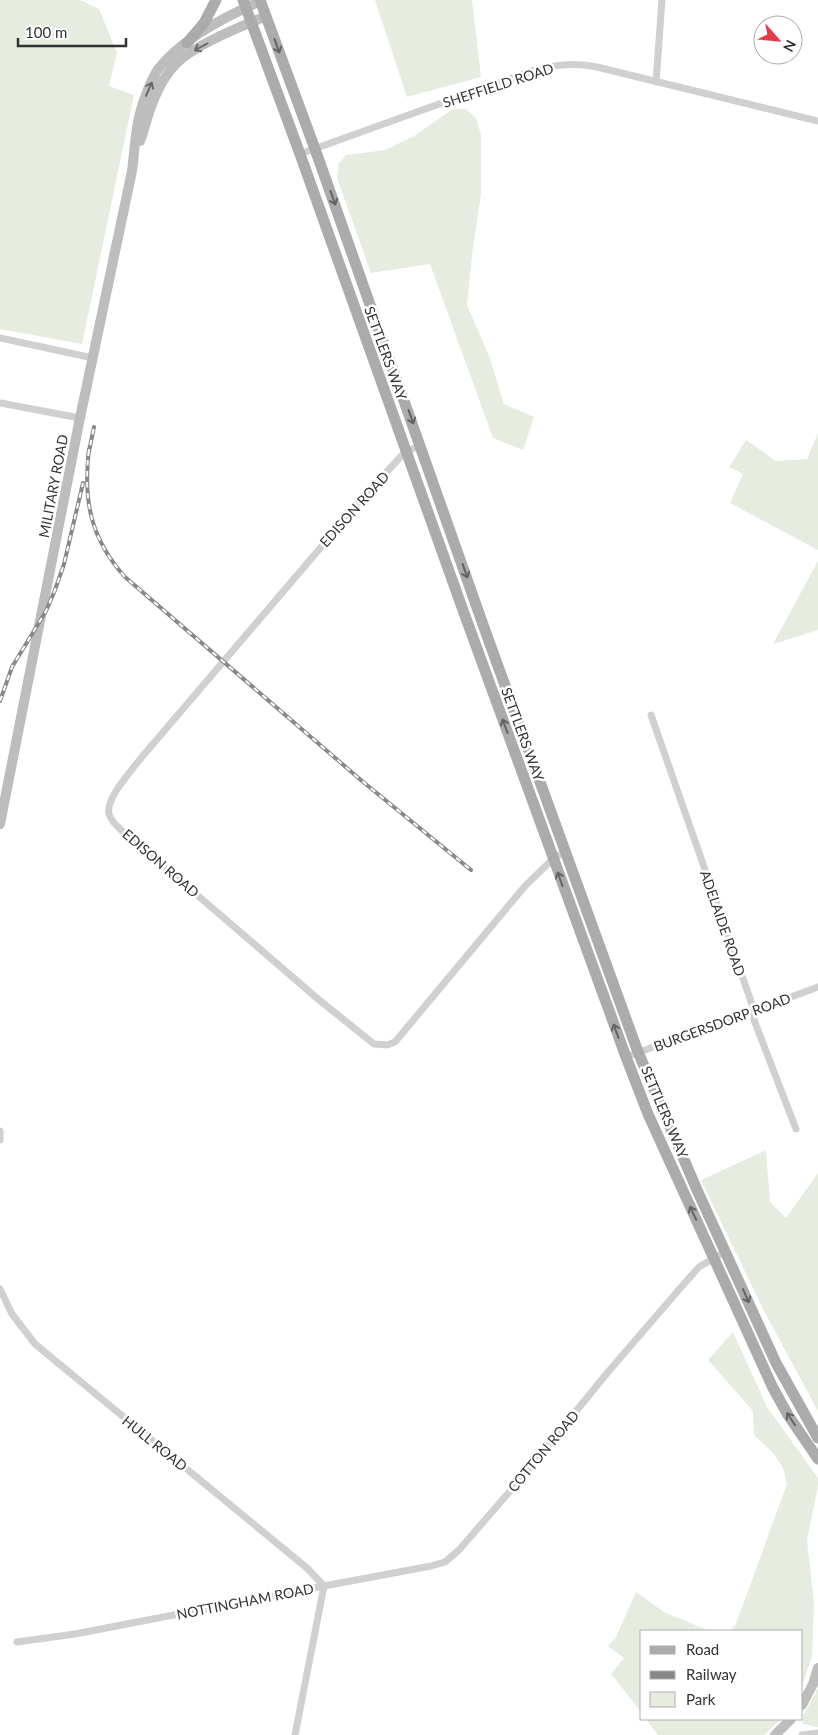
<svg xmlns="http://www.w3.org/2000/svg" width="818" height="1735" font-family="Lato,sans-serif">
	<rect width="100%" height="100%" fill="#fff"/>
	<!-- green -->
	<path fill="#e6ecdf" d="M0 0H80L99 9 117 53 109 86 134 95 82 344 0 329Z
		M375 0H472L481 77 407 97Z
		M453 109H466L476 118 481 135V195L473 247 467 305 489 356 504 404 534 417 523 450 493 438 430 264 371 273 337 178 339 163 346 155 385 150 414 136Z
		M818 433V550L730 503 743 474 729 467 746 440 776 461 807 459Z
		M818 561V630L773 644Z
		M766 1150 770 1202 786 1218 818 1173V1411L764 1311 701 1180Z
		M733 1332 767 1407 818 1478V1486L807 1540 814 1603 812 1656 802 1686V1631H730L736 1624 787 1484 783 1468 774 1454 754 1435 753 1411 708 1360Z
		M636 1592 664 1612 710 1631H642V1713L611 1674 624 1658 608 1646 616 1637Z
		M818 1688V1727L803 1724V1716Z
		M646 1719H781L764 1735H658Z"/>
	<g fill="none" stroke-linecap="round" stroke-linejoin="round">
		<!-- street -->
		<path stroke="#d0d0d0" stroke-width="7" d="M656 82 662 0
			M300 154 531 71C554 65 573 62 597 67L818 121
			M0 338 93 358
			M0 403 80 418
			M421 446 406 451 369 491 141 758C132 770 105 799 109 814 113 826 130 837 139 845L318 999 374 1044 387 1045 395 1042 525 886 553 859 566 851
			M651 715 754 1010V1020L796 1129
			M626 1057 818 987
			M0 1131V1140
			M0 1289 12 1314 35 1344 307 1568 324 1586 431 1566 445 1562 459 1550 523 1476 608 1372 683 1285 699 1267 726 1251
			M17 1642 75 1634 324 1586 295 1735
			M802 1735 818 1733"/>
		<!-- secondary -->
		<path stroke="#bdbdbd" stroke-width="10" d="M140 141C145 129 147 116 152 104 157 91 165 75 175 65 192 46 242 26 266 16
			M0 824 80 418 132 171C135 149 135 127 142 106 146 94 151 79 159 68 183 38 226 16 261 1
			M802 1705 813 1684 818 1668
			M775 1735 791 1719"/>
		<!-- primary -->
		<path stroke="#ababab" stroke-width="11" d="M243 0 300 154 464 613 626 1057 648 1114 773 1388 788 1415 818 1459
			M260 0 315 149 486 633 638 1052 697 1190 776 1363 818 1438
			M187 43 204 23 216 0"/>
		<!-- rail casing -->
		<g stroke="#888" stroke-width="4">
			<path id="rail" d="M89 449C83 500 90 538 125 577L362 781 471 870
				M88 456 94 427
				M0 701 12 667 46 611 55 590 64 564 83 483"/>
		</g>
		<!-- rail -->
		<use href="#rail" stroke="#fff" stroke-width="2" stroke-dasharray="5.5" stroke-linecap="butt"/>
	</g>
	<!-- one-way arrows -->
	<defs><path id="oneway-shaft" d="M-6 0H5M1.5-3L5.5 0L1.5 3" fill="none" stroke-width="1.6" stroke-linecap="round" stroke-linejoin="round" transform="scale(1.25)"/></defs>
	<g stroke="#636363">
		<use href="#oneway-shaft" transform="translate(277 46) rotate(70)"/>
		<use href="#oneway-shaft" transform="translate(333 198) rotate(70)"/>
		<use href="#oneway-shaft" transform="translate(411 417) rotate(70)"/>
		<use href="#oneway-shaft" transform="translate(465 571) rotate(71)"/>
		<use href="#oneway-shaft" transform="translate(505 726) rotate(-110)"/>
		<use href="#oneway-shaft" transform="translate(560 879) rotate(-110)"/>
		<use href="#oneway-shaft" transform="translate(616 1031) rotate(-110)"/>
		<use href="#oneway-shaft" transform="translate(693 1213) rotate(-115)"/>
		<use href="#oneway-shaft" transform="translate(746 1296) rotate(66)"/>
		<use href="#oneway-shaft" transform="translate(791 1419) rotate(-123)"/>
	</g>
	<g stroke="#6a6a6a">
		<use href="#oneway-shaft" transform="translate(201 47) rotate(152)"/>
		<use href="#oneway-shaft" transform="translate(149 89) rotate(-66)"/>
	</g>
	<g text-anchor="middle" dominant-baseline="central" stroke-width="5" stroke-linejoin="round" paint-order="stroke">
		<!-- street labels -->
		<g font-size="14" fill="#333" stroke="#fff">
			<text transform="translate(498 85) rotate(-18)">SHEFFIELD ROAD</text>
			<text transform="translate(386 353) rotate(70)">SETTLERS WAY</text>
			<text transform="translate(53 486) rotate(-79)">MILITARY ROAD</text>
			<text transform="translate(354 509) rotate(-48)">EDISON ROAD</text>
			<text transform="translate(523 734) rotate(70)">SETTLERS WAY</text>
			<text transform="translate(161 863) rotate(41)">EDISON ROAD</text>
			<text transform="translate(723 923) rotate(71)">ADELAIDE ROAD</text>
			<text transform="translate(722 1022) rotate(-20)">BURGERSDORP ROAD</text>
			<text transform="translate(665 1112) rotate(67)">SETTLERS WAY</text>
			<text transform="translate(155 1443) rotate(39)">HULL ROAD</text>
			<text transform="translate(543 1451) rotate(-50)">COTTON ROAD</text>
			<text transform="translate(245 1601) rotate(-11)">NOTTINGHAM ROAD</text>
		</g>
	</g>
	<!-- legend -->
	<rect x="640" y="1630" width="162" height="90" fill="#ffffff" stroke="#adadad"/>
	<rect x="650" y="1646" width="25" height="8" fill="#ababab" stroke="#adadad"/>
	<text x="686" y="1655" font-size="15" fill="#333333">Road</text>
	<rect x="650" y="1671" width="25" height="8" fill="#888888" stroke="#adadad"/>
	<text x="686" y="1680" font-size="15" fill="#333333">Railway</text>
	<rect x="650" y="1692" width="25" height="15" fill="#e6ecdf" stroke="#adadad"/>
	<text x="686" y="1705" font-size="15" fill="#333333">Park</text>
	<!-- north arrow -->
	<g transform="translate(778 40) rotate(117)"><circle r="24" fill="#ffffff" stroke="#adadad"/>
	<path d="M0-4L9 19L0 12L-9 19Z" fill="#e63946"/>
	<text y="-8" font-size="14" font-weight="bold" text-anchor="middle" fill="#333333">N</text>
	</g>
	<!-- scale -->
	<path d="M18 38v8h108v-8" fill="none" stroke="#333333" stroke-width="2.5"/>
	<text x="25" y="38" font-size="15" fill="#333333" stroke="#ffffff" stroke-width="4" paint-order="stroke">100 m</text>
</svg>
